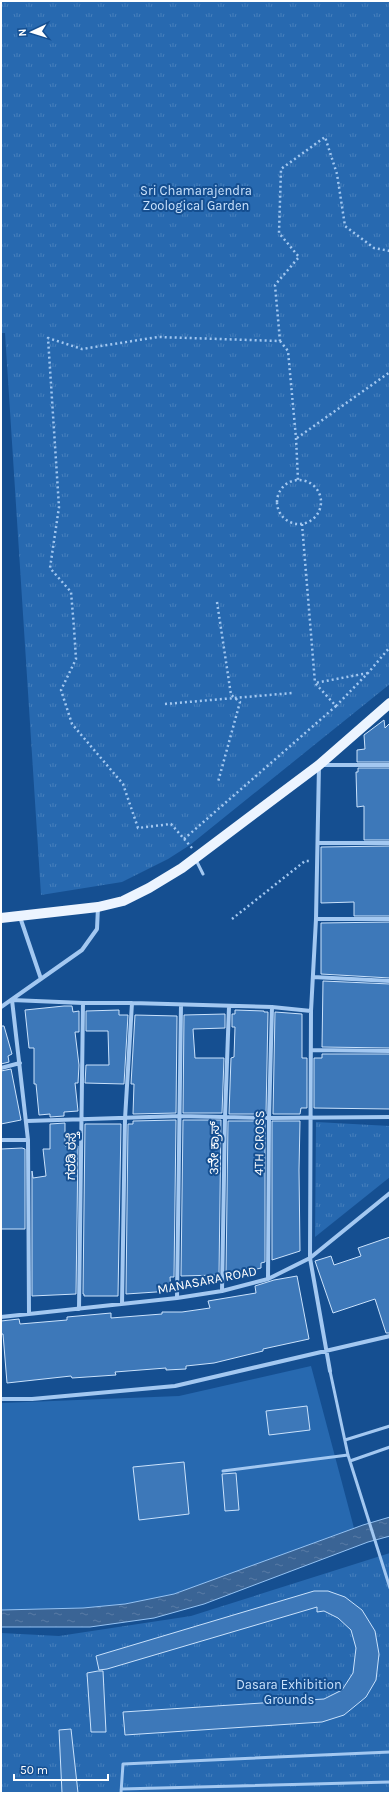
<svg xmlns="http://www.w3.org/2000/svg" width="391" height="1794" font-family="Karla,'Noto Sans Kannada',sans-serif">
	<defs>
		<pattern id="grass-tufts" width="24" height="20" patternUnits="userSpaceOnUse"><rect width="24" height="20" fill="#2769b0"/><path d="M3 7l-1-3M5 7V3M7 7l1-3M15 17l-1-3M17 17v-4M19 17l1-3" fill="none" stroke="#4780bc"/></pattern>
		<pattern id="water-ripples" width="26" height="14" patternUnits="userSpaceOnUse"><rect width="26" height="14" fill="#3a6495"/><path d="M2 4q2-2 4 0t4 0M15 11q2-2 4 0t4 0" fill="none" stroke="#587ba5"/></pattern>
	</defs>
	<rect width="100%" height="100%" fill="#154f91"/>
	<!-- grass -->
	<path fill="url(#grass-tufts)" d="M1 1H390V684L190 845 168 859 122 882 41 895 5 333H1Z
		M316 1122 390 1126V1177L315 1237Z
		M390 1553V1793H1V1633L59 1636 191 1616Z"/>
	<!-- garden -->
	<path fill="#2769b0" d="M311 1366 354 1528 174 1594 125 1604 83 1608 1 1610V1403L179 1396Z"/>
	<!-- water -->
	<path fill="url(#water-ripples)" stroke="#95c3f4" d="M390 1517V1536L368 1542 204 1604 154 1618 90 1627H1V1610L83 1608 125 1604 174 1594 363 1525Z"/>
	<!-- building -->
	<path fill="#3d78b9" stroke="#cae2fc" d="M384 720 385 728 390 723V762H357V750L365 749 364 735Z
		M358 768H390V840H364V806L357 807 356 772H358Z
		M390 846V916H354V902L321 903V847Z
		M390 922V978L321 974V923Z
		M323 981 390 984V1048L322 1047Z
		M64 1006H72L73 1012 79 1011V1032H75L79 1065 78 1083H75L78 1111 64 1112V1116L50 1117V1114L39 1115 36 1084H34V1048H29L25 1010Z
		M119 1010V1015H128L124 1084 85 1083 86 1065H109L108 1031H86V1011Z
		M235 1010 264 1011V1012H268L266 1114H229L231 1058 234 1057 235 1027H232V1014H235Z
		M275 1012 302 1014V1058H307V1108H301L300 1114H273Z
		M225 1014V1028L193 1029 195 1058H224L222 1113H183L184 1015Z
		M135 1015 177 1016 176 1113 133 1114 134 1084H131Z
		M1 1026H4L12 1054 8 1056 9 1062 1 1064Z
		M322 1054H390V1109L314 1108V1058H322Z
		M11 1069 21 1120 1 1124V1071Z
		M176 1120 174 1277H170L171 1291 126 1294 128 1124H133V1121Z
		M183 1120H221L219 1275 181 1276Z
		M228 1121H265V1262L261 1263V1268L233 1275H226Z
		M272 1121H300L299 1170 300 1251 272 1260Z
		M65 1123V1146H78L76 1294 32 1296V1171L33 1178 46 1176 43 1149H50V1124Z
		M85 1124H121L118 1296H84V1294H83Z
		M22 1148 25 1149V1229H1V1149Z
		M390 1237V1333H386L375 1299 333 1313 315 1261 331 1256 334 1265 361 1256 358 1248Z
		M297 1276 309 1339 263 1349V1351L214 1363 186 1366V1369L166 1370V1368L115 1372 116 1375 72 1378 71 1376 7 1383 3 1334H1V1321L19 1319 20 1324 67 1320V1317L111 1313V1318L162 1314V1312H182L210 1308 208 1301 256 1293 255 1286 274 1280Z
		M307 1406 310 1430 269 1435 266 1411Z
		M184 1462 189 1514 139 1520 133 1467Z
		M236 1473 239 1510 225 1511 222 1474Z
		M314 1591H328L345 1597 362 1610 375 1631 379 1654 376 1680 366 1697 344 1715 322 1722 125 1735 123 1712 324 1699 342 1690 353 1673 356 1648 351 1630 338 1618 324 1611 317 1612V1607L107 1669 99 1670 96 1656Z
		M98 1671H103L106 1732H91L87 1673Z
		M71 1729 78 1793H62L59 1730Z"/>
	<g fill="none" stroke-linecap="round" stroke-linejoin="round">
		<!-- path -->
		<path stroke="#a3c8f1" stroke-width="2.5" stroke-dasharray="2 3" stroke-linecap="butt" d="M280 341 288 351 296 438 298 480
			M297 438 390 372
			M277 502a22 22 0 1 1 44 0a22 22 0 1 1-44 0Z
			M302 524 315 683
			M217 602 231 695 240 702 218 782
			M368 673 315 683 336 706 368 673 390 647
			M165 704 292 693
			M184 839 336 706
			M192 848 171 824 138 828 123 784 72 724 61 690 76 659 74 628 71 592 50 568 59 507 48 338 82 349 158 337 280 341 275 285 299 257 279 233 281 169 325 137 337 174 345 226 374 248 390 251
			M232 919 305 861H309"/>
		<!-- lane -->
		<path stroke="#a3c8f1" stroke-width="3" d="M196 860 203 874
			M330 1371 348 1455 390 1588
			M345 1440 390 1426
			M350 1461 390 1447
			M223 1471 348 1455
			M121 1789 390 1782
			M121 1793 123 1764 390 1752"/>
		<!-- street -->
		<path stroke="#a3c8f1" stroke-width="4" d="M318 843H390
			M20 917 41 979
			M316 919H390
			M313 977 390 981
			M1 1007 82 950 97 929 98 907
			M312 1050 390 1051
			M1 1068 20 1063
			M27 1121 180 1116 269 1118 390 1117
			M1 1140H28
			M268 1279 269 1118 272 1007
			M222 1291 225 1117 229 1007
			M177 1298 181 1005
			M122 1304 125 1119 132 1003
			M79 1309 83 1003
			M29 1314 28 1140 12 1000 83 1003H132L272 1007 311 1011
			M1 1317 177 1298 222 1291 268 1279 310 1258 390 1193
			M330 1371 310 1258 311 1011 316 919 319 765H390
			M1 1399H32L175 1386 390 1336"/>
		<!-- primary -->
		<path stroke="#ecf4ff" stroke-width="10" d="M1 918 98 907 123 901 149 888 182 868 319 765 390 703"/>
	</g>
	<g text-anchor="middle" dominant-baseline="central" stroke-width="4" stroke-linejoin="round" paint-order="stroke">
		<!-- park labels -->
		<g font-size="13" fill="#cae2fc" stroke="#154f91">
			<text x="196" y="190">Sri Chamarajendra<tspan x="196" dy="15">Zoological Garden</tspan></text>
			<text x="289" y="1684">Dasara Exhibition<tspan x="289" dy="15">Grounds</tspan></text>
		</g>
		<!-- street labels -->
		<g font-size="13" fill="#fff" stroke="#154f91">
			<text transform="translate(259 1143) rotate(-89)">4TH CROSS</text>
			<text transform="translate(214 1148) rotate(-89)">3ನೆೇ ಕ್ರಾಸ್</text>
			<text transform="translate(71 1156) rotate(-89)">ಗರಡಿ ರಸ್ತೆ</text>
			<text transform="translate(207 1280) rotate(-11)">MANASARA ROAD</text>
		</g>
	</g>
	<!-- border -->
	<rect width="391" height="1794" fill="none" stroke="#ffffff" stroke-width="4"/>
	<!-- north arrow -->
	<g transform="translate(32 32) rotate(266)" stroke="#154f91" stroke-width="3" paint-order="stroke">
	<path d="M0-3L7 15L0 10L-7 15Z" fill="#ffffff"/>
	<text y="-6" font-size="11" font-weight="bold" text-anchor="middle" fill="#ffffff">N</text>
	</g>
	<!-- scale -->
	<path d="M14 1774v6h94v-6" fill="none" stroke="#ffffff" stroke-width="2"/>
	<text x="20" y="1774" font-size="12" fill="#ffffff" stroke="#154f91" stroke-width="3" paint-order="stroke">50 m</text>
</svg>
